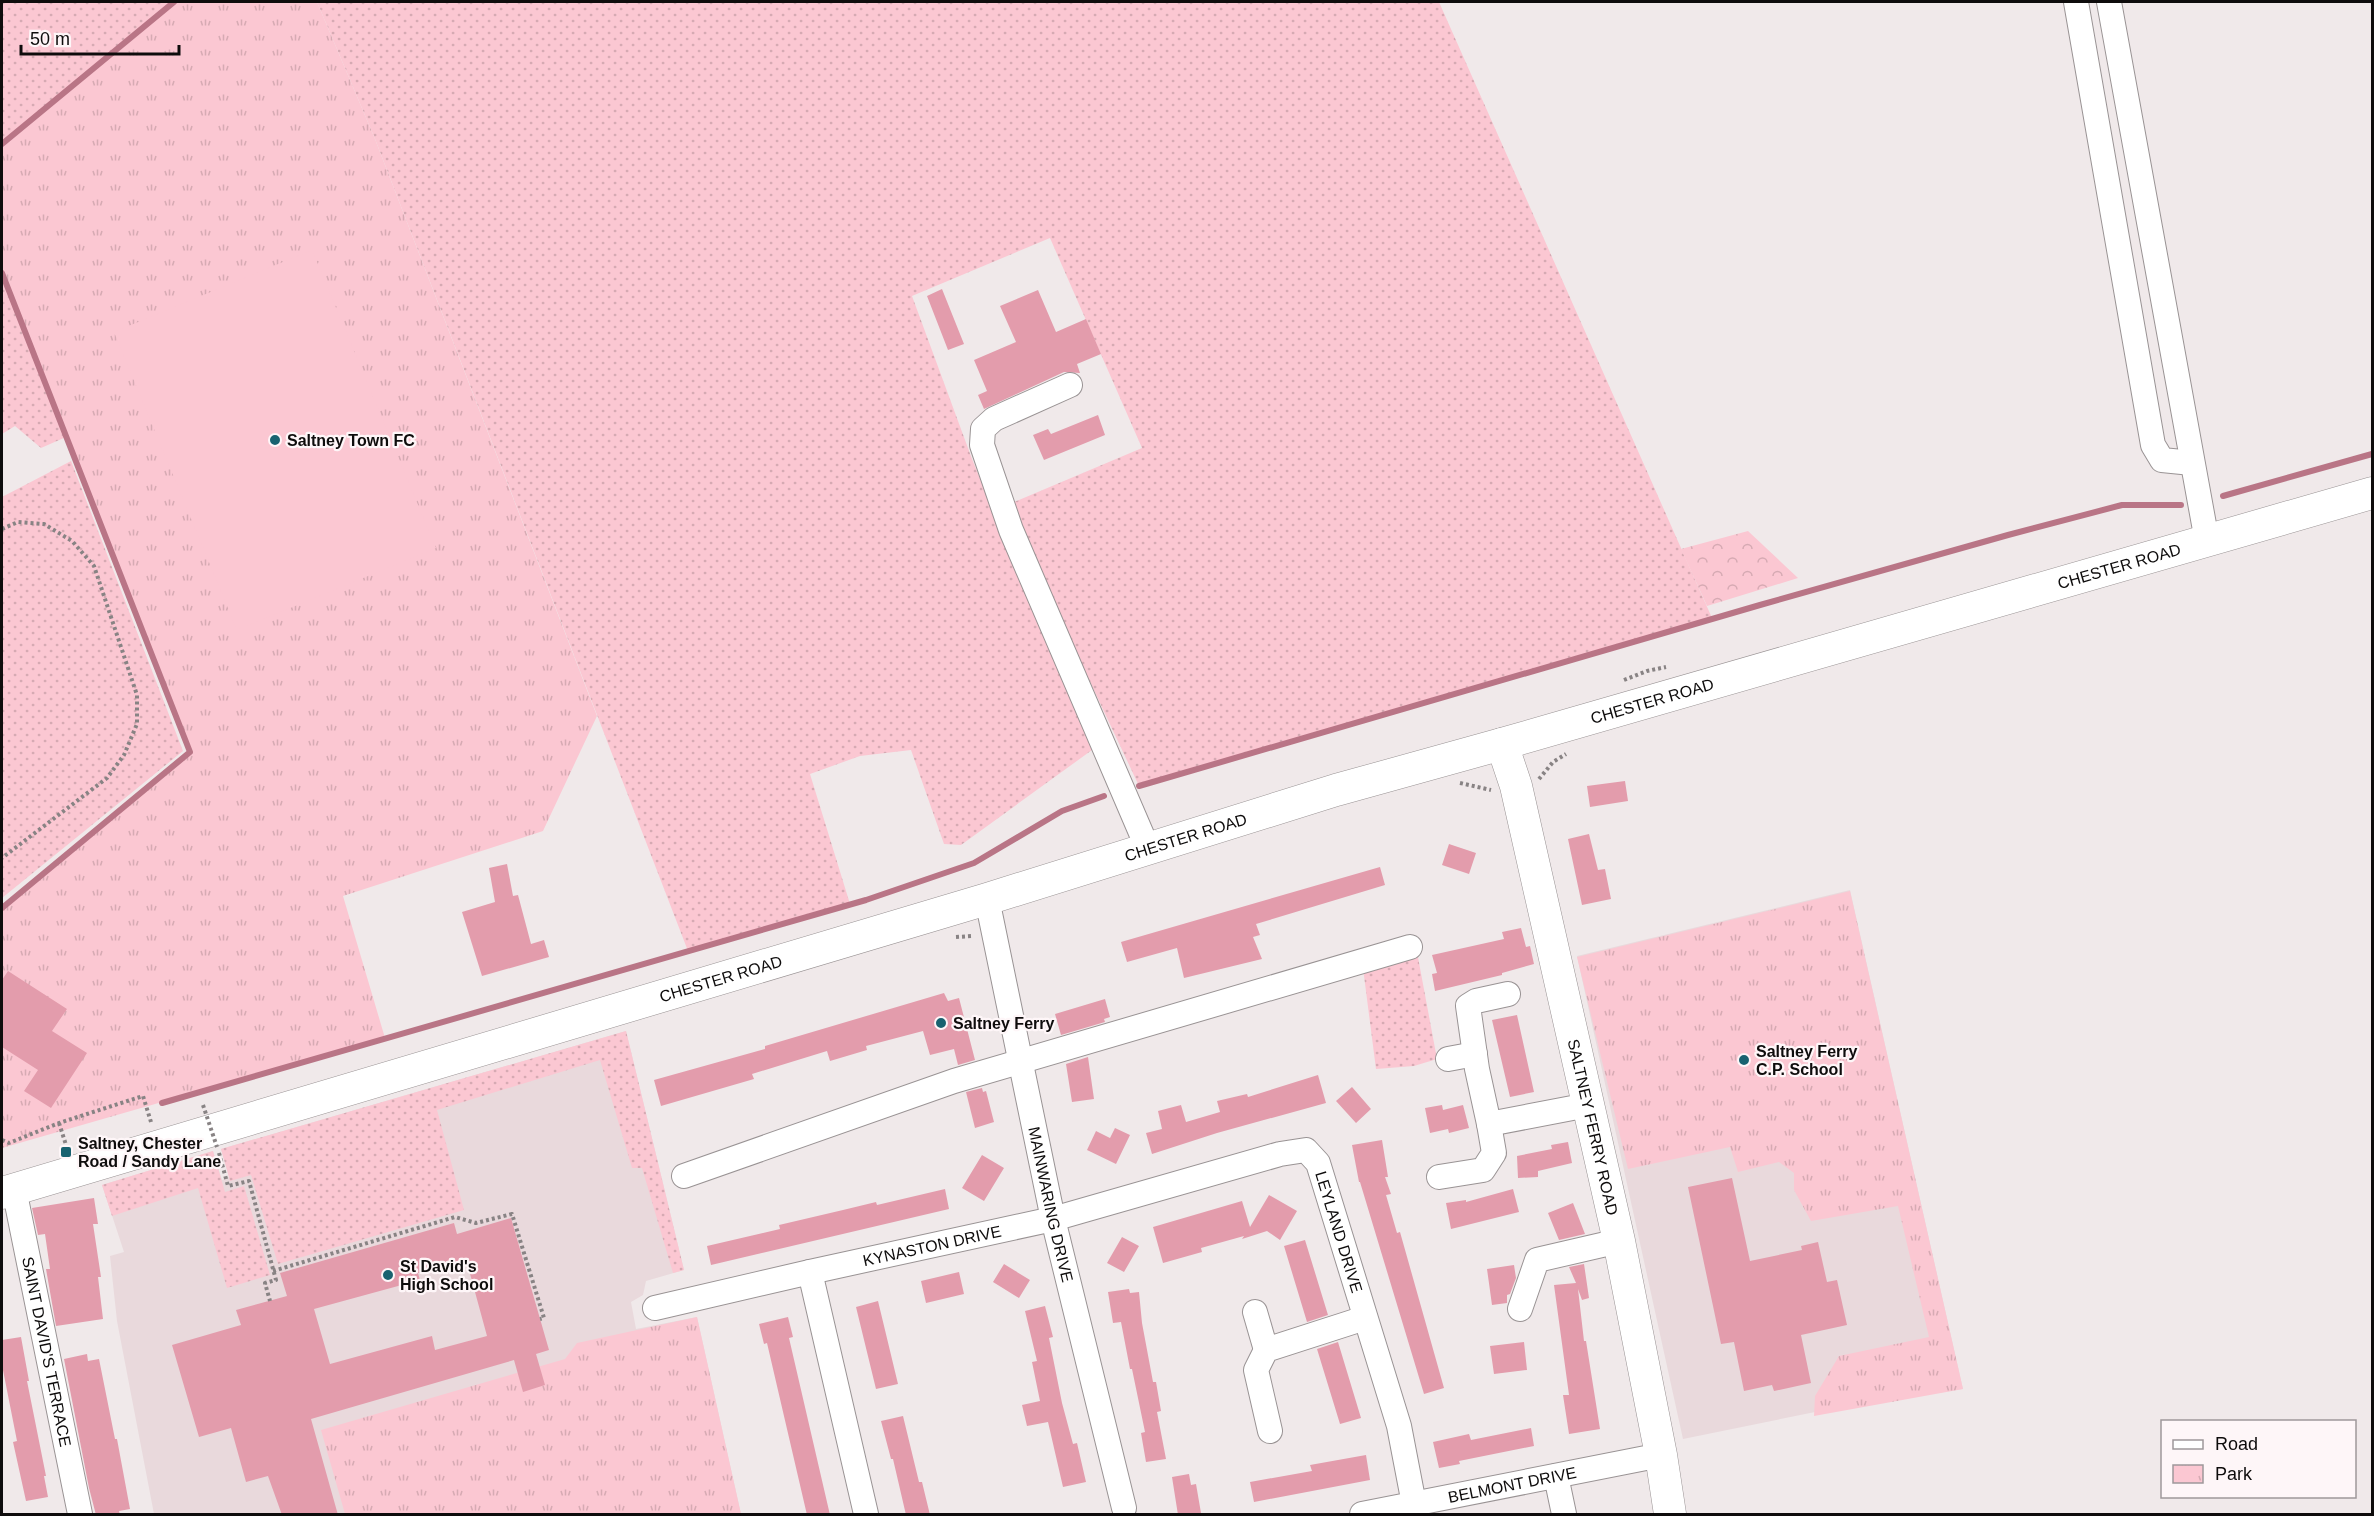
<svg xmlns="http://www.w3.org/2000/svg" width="2374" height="1516" font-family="Helvetica,sans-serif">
	<defs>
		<pattern id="grass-dots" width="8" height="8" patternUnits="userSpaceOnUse" patternTransform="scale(1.5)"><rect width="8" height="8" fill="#fbc7d2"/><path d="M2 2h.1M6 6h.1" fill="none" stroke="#d6aab3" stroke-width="1.8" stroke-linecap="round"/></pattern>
		<pattern id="forest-crowns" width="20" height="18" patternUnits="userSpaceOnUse" patternTransform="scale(1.5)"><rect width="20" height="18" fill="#fbc7d2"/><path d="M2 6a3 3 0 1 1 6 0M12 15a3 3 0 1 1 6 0" fill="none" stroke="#d6aab3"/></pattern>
		<pattern id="park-tufts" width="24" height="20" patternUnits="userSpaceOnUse" patternTransform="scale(1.5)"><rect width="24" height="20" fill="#fbc7d2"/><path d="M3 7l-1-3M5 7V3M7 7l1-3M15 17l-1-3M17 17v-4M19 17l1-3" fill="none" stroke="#d6aab3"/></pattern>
	</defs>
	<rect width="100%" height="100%" fill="#f0e9ea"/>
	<!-- built -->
	<path fill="#e9d9dc" d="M1850 890 1963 1389 1820 1411 1683 1439 1577 956Z
		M626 1031 684 1270 646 1281 643 1295 631 1302 636 1329 697 1317 741 1514H154L117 1321 110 1256 124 1252 102 1185 213 1151 222 1180 229 1177 221 1149Z"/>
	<!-- grass -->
	<path fill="url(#grass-dots)" d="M2 2H174L2 144Z
		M317 2H1439L1712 618 1139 786 1007 505 1142 448 1050 238 912 296 972 459 1092 750 961 845 944 844 911 750 860 756 810 774 850 904 688 951 375 139Z
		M2 273 66 437 41 448 15 426 2 434Z
		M71 461 183 751 2 898V497Z
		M1417 952 1437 1059 1414 1066 1376 1069 1363 968Z
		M626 1031 684 1270 673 1273 642 1168H632L600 1060 437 1110 464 1210 278 1264 251 1175 230 1181 221 1149Z
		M213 1151 225 1192 244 1186 270 1275 227 1288 198 1188 112 1216 102 1185Z"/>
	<!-- forest -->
	<path fill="url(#forest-crowns)" d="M1748 531 1798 578 1707 606 1681 549Z"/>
	<!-- park -->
	<path fill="url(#park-tufts)" d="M174 2H317L375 139 597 716 543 831 343 896 385 1038 2 1148V908L190 752 2 273V144Z
		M1850 891 1963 1389 1814 1416 1815 1396 1839 1356 1929 1337 1898 1206 1811 1221 1794 1190V1173L1779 1162 1738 1172 1730 1147 1628 1169 1577 957Z
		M697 1317 741 1514H345L321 1430 565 1359 577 1343Z"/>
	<!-- garden -->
	<path fill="#fbc7d2" d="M312 250 436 548 237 630 114 332Z"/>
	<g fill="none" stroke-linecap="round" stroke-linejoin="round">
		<!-- stream -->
		<path stroke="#b97586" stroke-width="6" d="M2 144 174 2
			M2 273 190 752 2 908
			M2223 496 2372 454
			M1139 786 1760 605 2008 535 2122 505H2181
			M162 1103 866 900 974 863 1062 811 1104 796"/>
	</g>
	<!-- building -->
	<path fill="#e39cac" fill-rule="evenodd" d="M942 289 964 344 948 350 927 296Z
		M1038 290 1056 332 1086 319 1101 354 1077 364 1080 373 1064 372 984 409 978 395 987 391 974 360 1016 342 1000 306Z
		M1098 415 1105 435 1044 460 1033 435 1048 429 1051 434Z
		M1625 781 1628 801 1590 807 1587 786Z
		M1589 834 1598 870 1605 869 1611 899 1582 905 1568 839Z
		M1449 844 1476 853 1469 874 1442 865Z
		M507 864 513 896 518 895 531 944 544 940 549 957 482 976 462 912 495 902 489 868Z
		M1380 867 1385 885 1256 924 1260 935 1253 937 1262 959 1184 978 1177 948 1127 962 1121 942Z
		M1521 928 1526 947 1530 946 1534 964 1502 973V975L1435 991 1432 974 1437 973 1432 955 1504 939 1502 932Z
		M8 971 67 1009 52 1031 87 1053 51 1108 24 1091 38 1070 2 1047V980Z
		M944 993 948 1001 959 998 975 1060 958 1065 954 1049 930 1055 923 1031 866 1046 867 1050 830 1061 827 1051 752 1074 754 1079 661 1106 654 1080 765 1049V1046Z
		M1105 999 1110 1017 1104 1019 1105 1022 1061 1035 1055 1014Z
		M1517 1015 1534 1092 1510 1097 1492 1020Z
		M1088 1057 1094 1099 1072 1102 1066 1064Z
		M1318 1075 1326 1103 1217 1133 1152 1154 1146 1133 1162 1129 1158 1111 1181 1105 1186 1122 1220 1112 1217 1101 1247 1094 1248 1097Z
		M1352 1087 1371 1109 1356 1123 1336 1101Z
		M982 1088 983 1092 986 1091 994 1122 975 1128 966 1092Z
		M1442 1105 1443 1110 1463 1105 1469 1128 1449 1133 1448 1129 1430 1133 1425 1108Z
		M1115 1128 1130 1135 1116 1164 1087 1150 1096 1131 1110 1138Z
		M1382 1140 1388 1177H1385L1391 1194 1386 1195 1397 1233 1400 1232 1444 1388 1424 1394 1360 1182H1359L1352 1145Z
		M1568 1142 1572 1163 1538 1171V1177L1518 1178 1517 1156 1552 1149 1551 1145Z
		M982 1155 1004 1168 984 1201 962 1188Z
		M1732 1178 1750 1261 1802 1250 1801 1246 1818 1242 1827 1282 1837 1280 1847 1325 1801 1335 1811 1383 1774 1391 1772 1385 1744 1391 1734 1342 1721 1344 1688 1187Z
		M945 1189 949 1209 711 1265 707 1246 780 1229 779 1225 843 1210 876 1202 877 1205Z
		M1513 1189 1519 1212 1451 1229 1446 1203 1466 1200V1202Z
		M1269 1195 1297 1211 1280 1240 1267 1231 1242 1239 1244 1236 1201 1248 1202 1252 1163 1263 1153 1227 1242 1201 1250 1227Z
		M94 1198 98 1224H93L101 1277H98L103 1319 56 1326 46 1269H50L45 1234 38 1235 32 1208Z
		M1573 1203 1585 1234 1559 1240 1548 1213Z
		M511 1218 549 1350 536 1354 545 1385 523 1392 514 1360 311 1419 338 1515H282L268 1476 246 1482 231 1428 199 1437 172 1345 241 1325 236 1310 287 1296 280 1273 454 1223 457 1234ZM466 1259 487 1336 435 1350 432 1336 330 1364 314 1309 420 1280 418 1273Z
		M1122 1237 1139 1246 1124 1272 1107 1263Z
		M1305 1240 1328 1315 1307 1322 1284 1246Z
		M1004 1264 1030 1280 1019 1298 993 1282Z
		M1584 1264 1589 1298 1582 1300 1578 1289 1584 1341H1586L1600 1429 1569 1434 1563 1395H1569L1554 1285 1576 1283 1569 1267Z
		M1514 1265 1516 1278 1510 1294 1507 1295V1303L1492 1305 1487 1269Z
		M959 1272 964 1294 926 1303 921 1281Z
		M1129 1289 1130 1293 1139 1292 1142 1323 1153 1382H1156L1161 1411 1157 1412 1166 1459 1146 1462 1141 1433 1145 1432 1132 1369H1130L1121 1322 1113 1323 1108 1292Z
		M878 1301 898 1384 876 1389 856 1307Z
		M1045 1306 1053 1337 1049 1338 1062 1403 1073 1444 1077 1443 1086 1482 1063 1487 1048 1422 1027 1426 1022 1405 1040 1401 1032 1362 1037 1361 1025 1311Z
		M788 1317 793 1337 789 1338 830 1515H807L767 1343 764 1344 759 1324Z
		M21 1337 29 1381H27L46 1476H44L48 1497 26 1501 13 1442 17 1441 2 1365V1340Z
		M1338 1342 1361 1418 1340 1424 1317 1349Z
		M1524 1342 1527 1370 1494 1374 1490 1346Z
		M87 1354 88 1361 99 1359 115 1439H117L130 1509 119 1511 120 1515H96L89 1488 64 1359Z
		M903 1416 919 1482H922L930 1515H906L893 1459H891L881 1421Z
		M1531 1428 1534 1446 1459 1461 1460 1464 1439 1468 1433 1442 1469 1434 1471 1440Z
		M1366 1455 1370 1480 1254 1502 1250 1482 1312 1471 1310 1465Z
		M1189 1474 1191 1485 1196 1484 1201 1513 1178 1515 1172 1477Z"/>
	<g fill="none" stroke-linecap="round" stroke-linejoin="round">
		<!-- minor casing -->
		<g stroke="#999394" stroke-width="26">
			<g id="minor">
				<path d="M2076 2 2153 445 2162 460 2192 463"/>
				<path d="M2109 2 2207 541"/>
				<path d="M1070 385 994 419 983 429 982 445 1011 530 1148 849"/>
				<path id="s1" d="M987 899 1053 1219 1124 1508"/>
				<path d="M1508 994 1476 1001 1468 1006 1477 1069 1489 1124 1588 1105"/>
				<path d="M1448 1059 1475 1054"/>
				<path d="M684 1176 954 1081 1410 947"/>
				<path d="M1439 1177 1483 1170 1494 1153 1489 1124"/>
				<path id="s2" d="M14 1189 80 1514"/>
				<path d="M810 1272 866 1514"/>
				<path id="s3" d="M655 1308 810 1272 1053 1219 1280 1154 1306 1150 1318 1163 1399 1426 1414 1504"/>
				<path d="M1520 1309 1537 1260 1619 1241"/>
				<path d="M1255 1312 1266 1350"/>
				<path d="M1270 1431 1256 1370 1266 1350 1365 1318"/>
				<path d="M1556 1476 1564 1514"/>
				<path id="s4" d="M1362 1514 1661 1455"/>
			</g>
		</g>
		<!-- major casing -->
		<g stroke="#999394" stroke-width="33">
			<g id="major">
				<path id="s5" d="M1502 744 1516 786 1619 1241 1661 1455 1670 1514"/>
				<path id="s6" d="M2 1193 987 899 1336 790 1502 744 2372 493"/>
			</g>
		</g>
		<!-- path -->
		<path stroke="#888384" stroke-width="4" stroke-dasharray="3 3" stroke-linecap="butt" d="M2 529 18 522 44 524 72 541 94 566 137 695V724L124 755 107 778 2 858
			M1624 680 1647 671 1666 667
			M1539 779 1553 762 1566 754
			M1460 783 1491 790
			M956 937 973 936
			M59 1123 67 1148
			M2 1140 9 1143 59 1123 143 1096 151 1122
			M219 1153 228 1186 249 1181 276 1280 265 1283 270 1301
			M273 1271 455 1217 476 1223 512 1214 544 1318 540 1319"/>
		<!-- minor -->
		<use href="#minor" stroke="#fff" stroke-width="24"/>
		<!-- major -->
		<use href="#major" stroke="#fff" stroke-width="32"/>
		<!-- path-bridge -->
		<path stroke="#888384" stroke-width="4" stroke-dasharray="3 3" stroke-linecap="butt" d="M203 1105 217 1147"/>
	</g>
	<!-- markers -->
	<g fill="#196270" stroke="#fef6f8" stroke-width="2">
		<circle cx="275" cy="440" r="6"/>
		<circle cx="941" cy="1023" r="6"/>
		<circle cx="1744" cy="1060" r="6"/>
		<rect x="60" y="1146" width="12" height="12" rx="3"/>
		<circle cx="388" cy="1275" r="6"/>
	</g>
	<g text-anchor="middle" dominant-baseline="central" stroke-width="4.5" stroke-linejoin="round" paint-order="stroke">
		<!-- poi labels -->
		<g font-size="16" font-weight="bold" fill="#0e0c0c" stroke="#fef6f8" text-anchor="start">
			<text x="287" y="440">Saltney Town FC</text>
			<text x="953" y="1023">Saltney Ferry</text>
			<text x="1756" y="1051">Saltney Ferry<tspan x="1756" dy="18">C.P. School</tspan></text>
			<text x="78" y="1143">Saltney, Chester<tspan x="78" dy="18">Road / Sandy Lane</tspan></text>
			<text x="400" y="1266">St David's<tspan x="400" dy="18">High School</tspan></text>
		</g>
		<!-- street labels -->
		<g font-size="16" fill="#0e0c0c" stroke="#fef6f8">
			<text stroke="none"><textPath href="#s6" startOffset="2208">CHESTER ROAD</textPath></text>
			<text stroke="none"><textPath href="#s6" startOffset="1722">CHESTER ROAD</textPath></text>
			<text stroke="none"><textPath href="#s6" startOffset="1236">CHESTER ROAD</textPath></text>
			<text stroke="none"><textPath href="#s6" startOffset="750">CHESTER ROAD</textPath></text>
			<text stroke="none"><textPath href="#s5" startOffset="394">SALTNEY FERRY ROAD</textPath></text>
			<text stroke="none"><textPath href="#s1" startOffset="312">MAINWARING DRIVE</textPath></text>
			<text stroke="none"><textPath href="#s3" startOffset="760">LEYLAND DRIVE</textPath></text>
			<text stroke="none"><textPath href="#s3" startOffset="284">KYNASTON DRIVE</textPath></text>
			<text stroke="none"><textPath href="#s2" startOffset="166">SAINT DAVID'S TERRACE</textPath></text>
			<text stroke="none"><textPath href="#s4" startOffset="153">BELMONT DRIVE</textPath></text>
		</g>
	</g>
	<!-- border -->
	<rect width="2374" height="1516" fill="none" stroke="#0e0c0c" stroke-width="6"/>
	<!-- legend -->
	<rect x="2161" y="1420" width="195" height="78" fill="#fef6f8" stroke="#9e989a" stroke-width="1.5"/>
	<rect x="2173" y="1440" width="30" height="9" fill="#ffffff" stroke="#9e989a" stroke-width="1.5"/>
	<text x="2215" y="1450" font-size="18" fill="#0e0c0c">Road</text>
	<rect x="2173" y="1465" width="30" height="18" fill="url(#park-tufts)" stroke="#9e989a" stroke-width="1.5"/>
	<text x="2215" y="1480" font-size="18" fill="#0e0c0c">Park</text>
	<!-- scale -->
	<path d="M21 45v9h158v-9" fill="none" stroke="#0e0c0c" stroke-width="3"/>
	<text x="30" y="45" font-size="18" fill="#0e0c0c" stroke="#fef6f8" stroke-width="4.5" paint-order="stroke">50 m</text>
</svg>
